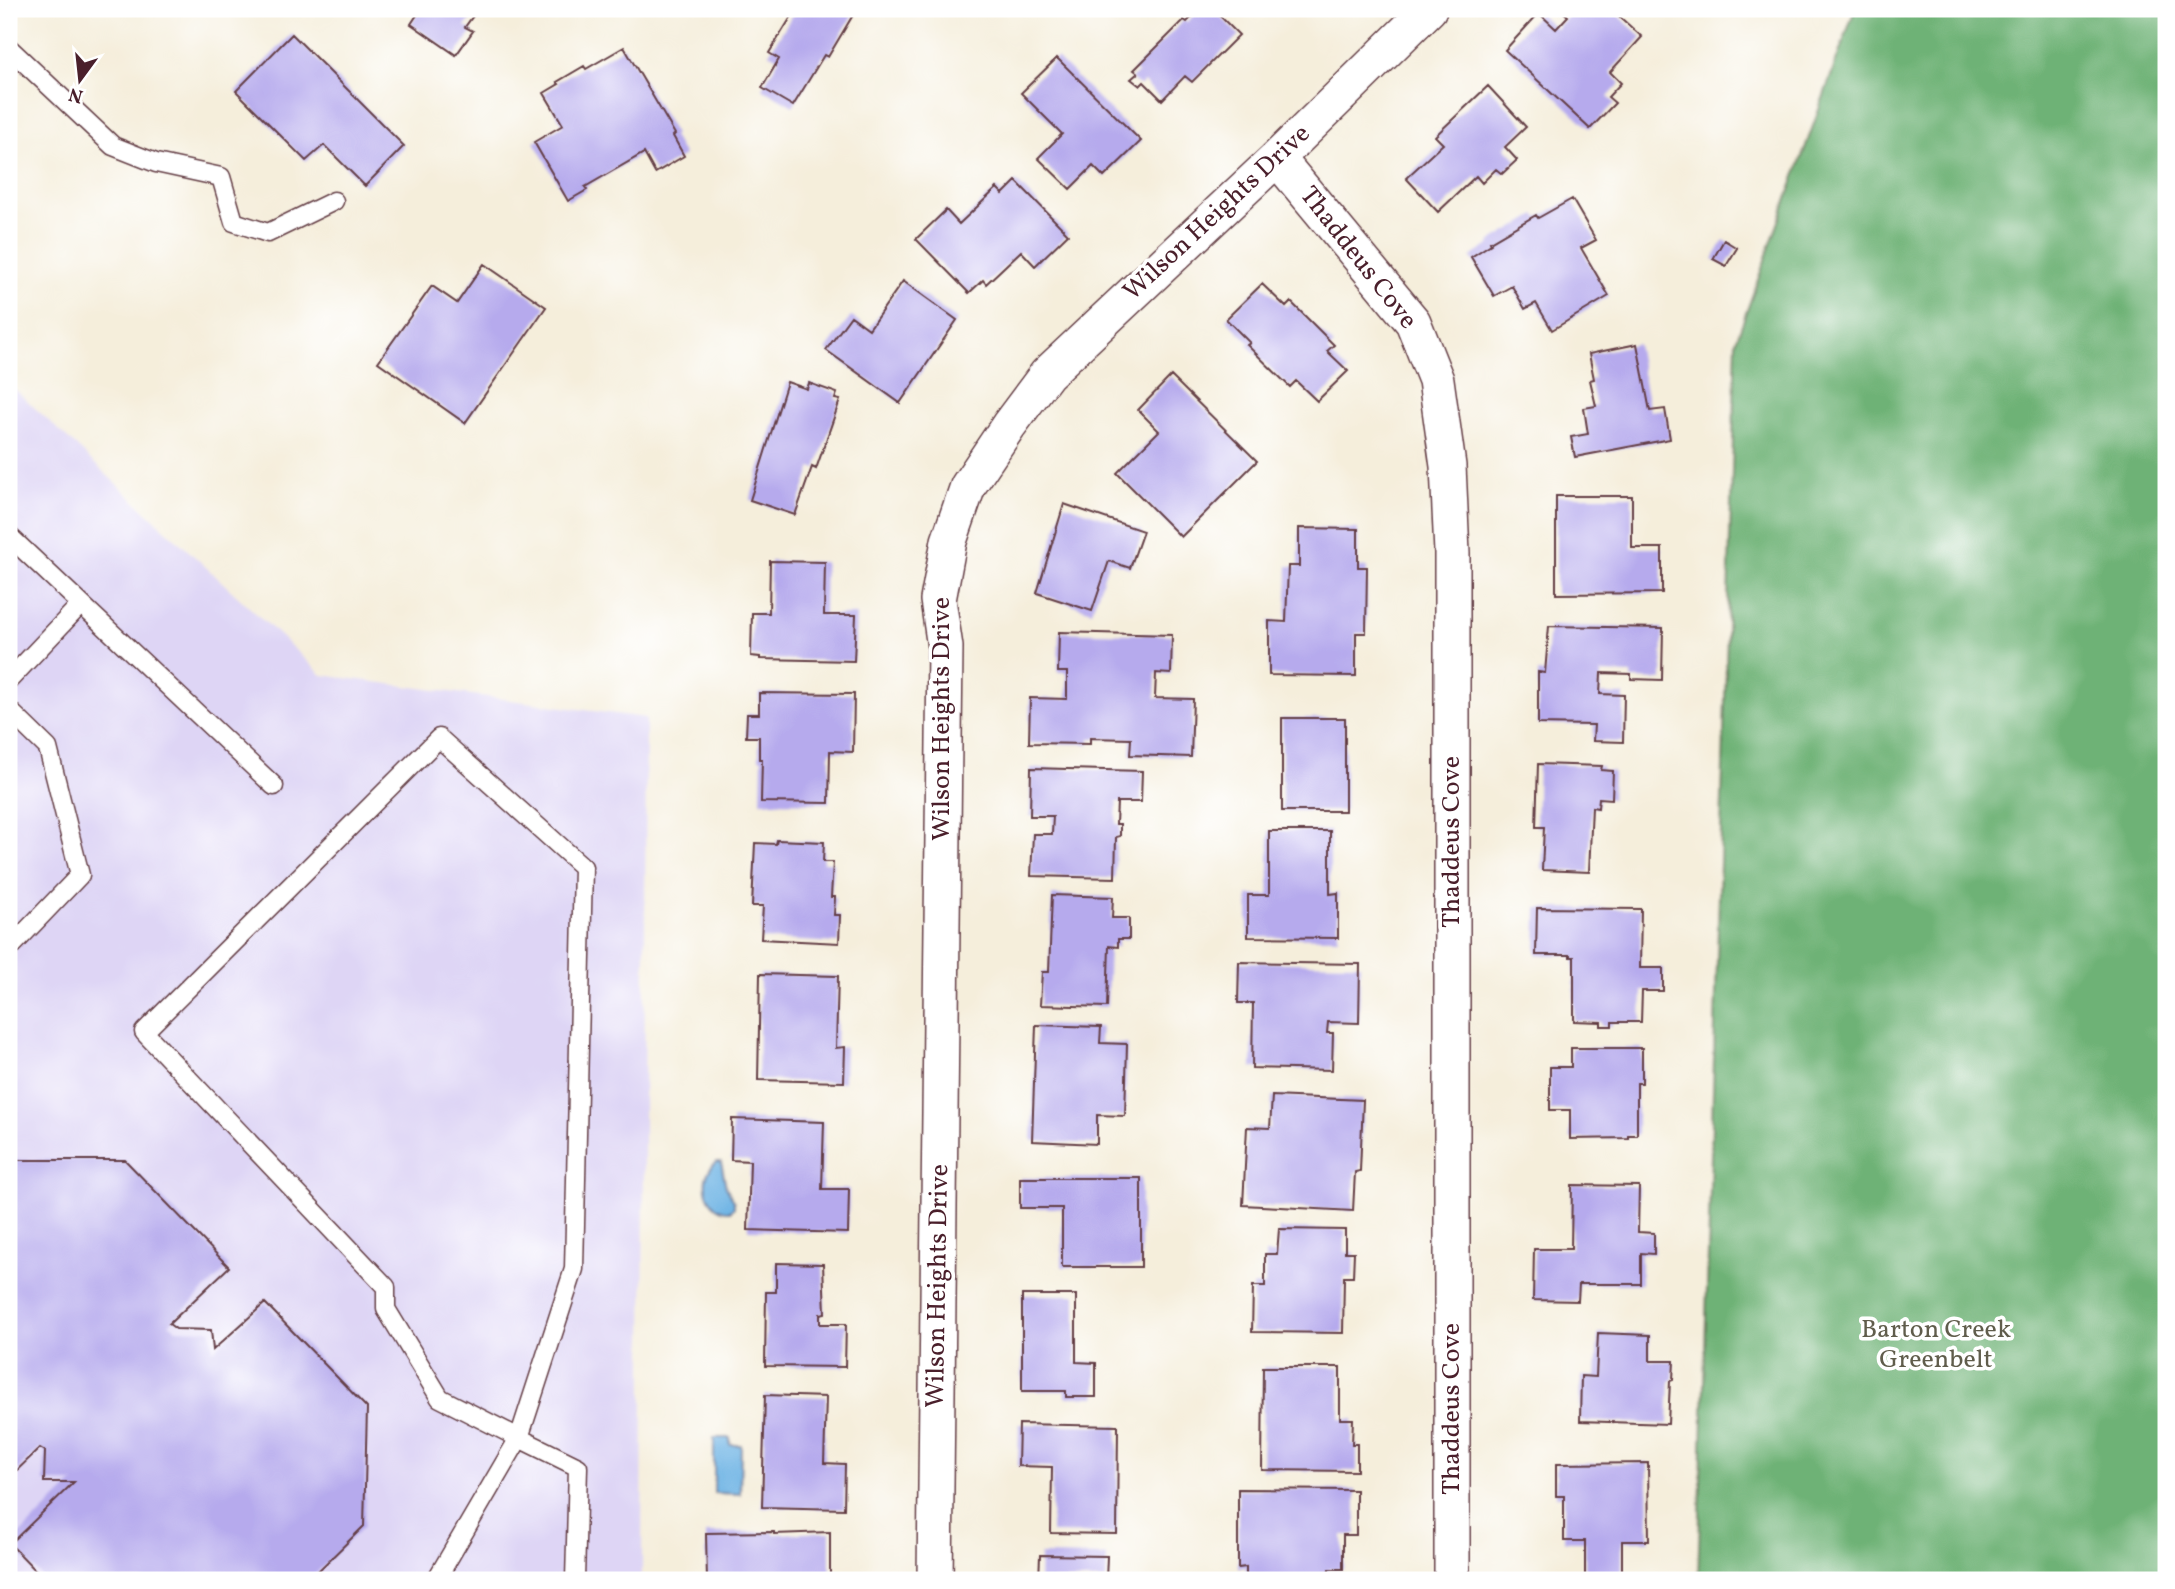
<svg xmlns="http://www.w3.org/2000/svg" width="2175" height="1589" font-family="Vollkorn,serif">
	<rect width="100%" height="100%" fill="#fff"/>
	<filter id="ink" filterUnits="userSpaceOnUse"><feTurbulence type="fractalNoise" baseFrequency=".0143" numOctaves="2"/><feDisplacementMap in="SourceGraphic" scale="14" xChannelSelector="R" yChannelSelector="G"/><feConvolveMatrix kernelMatrix="1 2 1 2 8 2 1 2 1" color-interpolation-filters="sRGB"/></filter>
	<filter id="wash" filterUnits="userSpaceOnUse"><feTurbulence type="fractalNoise" baseFrequency=".00686" numOctaves="4" result="noise"/><feDisplacementMap in="SourceGraphic" scale="28" xChannelSelector="R" yChannelSelector="G"/><feGaussianBlur stdDeviation="1.57" result="paint"/><feColorMatrix in="noise" values="0 0 0 0 0 0 0 0 0 0 0 0 0 0 0 0 0 1.4 0 .05"/><feComposite in="paint" operator="in"/></filter>
	<g filter="url(#wash)">
		<rect width="100%" height="100%" fill="#f5eedb"/>
		<!-- built -->
		<path fill="#ded5f5" d="M9 384 322 675 646 718 642 1580H9Z"/>
		<!-- forest -->
		<path fill="#6eb276" stroke="#5c6850" stroke-width="2" d="M1855 9H2166V1580H1698L1736 341Z"/>
		<!-- water -->
		<path fill="#6db3e4" stroke="#5c6988" stroke-width="2" d="M717 1162H721L726 1187 734 1201V1207L731 1211C706 1213 696 1176 717 1162Z
			M714 1438H730V1445H741L740 1494 714 1493Z"/>
		<g id="blocks">
			<!-- building -->
			<path fill="#b6aaed" d="M421 9H478L465 27 473 31 456 55 411 24Z
				M796 9H850L848 12 853 15 828 57 824 55 793 106 762 88 779 59 769 53Z
				M1200 9H1213L1239 35 1192 82 1185 76 1162 100 1144 82 1140 86 1131 79 1138 73 1134 70 1184 20 1187 22Z
				M1560 9H1611L1642 37 1610 72 1621 83 1608 97 1615 103 1590 129 1505 50 1539 13 1556 29 1568 16Z
				M292 34 404 146 365 186 324 145 306 161 236 91Z
				M624 47 675 134 673 136 684 156 655 173 644 153 585 187 587 190 568 201 534 142 563 125 544 93 559 84 557 82 584 66 586 69Z
				M1057 58 1141 141 1104 177 1093 166 1070 189 1038 158 1062 134 1021 93Z
				M1488 86 1526 127 1505 147 1517 160 1502 174 1496 169 1482 183 1476 176 1438 212 1406 178 1443 144 1435 136Z
				M1016 181 1068 234 1035 266 1021 251 986 284 983 280 969 293 916 239 946 210 959 224 997 188 1003 194Z
				M1572 199 1596 240 1581 248 1609 296 1552 330 1536 303 1525 309 1512 286 1494 296 1471 257 1491 244 1490 242 1536 215 1538 218Z
				M1724 240 1737 248 1726 266 1713 259Z
				M484 264 546 307 465 423 378 362 432 286 457 303Z
				M903 281 957 320 900 403 826 350 851 316 869 329Z
				M1262 284 1286 307 1291 302 1334 345 1327 351 1348 371 1317 401 1296 381 1290 387 1247 345 1250 343 1226 319Z
				M1637 344 1650 411 1665 409 1670 439 1575 457 1571 437 1588 434 1584 408 1596 406 1590 380 1594 379 1589 354Z
				M1171 376 1257 461 1181 537 1117 473 1159 431 1138 410Z
				M787 382 807 389 809 383 837 393 835 399 840 400 816 469 812 467 795 515 750 500Z
				M1556 496H1632V548H1662V593L1556 594Z
				M1064 504 1143 531 1130 568 1109 561 1092 611 1037 593Z
				M1299 528 1358 529V567H1367L1366 633H1356V676L1269 675V621L1286 622 1288 566H1299Z
				M770 561 825 562 824 615H856L854 661 760 659V657L751 656 752 613H769Z
				M1549 626 1663 628 1662 680 1631 679V674L1601 673 1600 694 1624 695 1623 742 1593 741 1594 725 1538 724V672L1545 673Z
				M1059 632 1172 635 1171 674 1156 673 1155 698 1193 699 1191 757 1130 755 1131 739 1090 738V744L1029 743 1030 698 1067 699V672H1058Z
				M759 693 854 694 853 752 830 751 829 803 761 802 762 759H759V737H746L747 714H759Z
				M1282 718H1345V811H1282Z
				M1538 764 1602 766 1601 770 1613 771 1612 799 1599 798 1598 808 1592 807 1589 872 1542 870 1544 827H1536Z
				M1031 768 1142 771 1141 802H1117L1116 824H1120V836L1116 837 1115 878 1031 876 1033 834H1052L1053 816H1030Z
				M1269 831H1330V894L1338 893V938L1248 937V895H1269Z
				M777 840 824 842 823 862H833L831 897H835L834 915H840L839 943 761 939 763 906H752L755 843 776 844Z
				M1052 895 1113 897 1112 918H1129V939H1118V947L1109 946 1107 1007 1040 1005 1042 972H1049Z
				M1537 908 1641 909 1640 968H1663V991H1642L1641 1022H1612V1026H1601V1022L1574 1021V957H1570V955H1536Z
				M1239 962 1360 964 1359 1023 1328 1022 1327 1033H1333L1332 1070 1252 1068 1253 1003H1238Z
				M760 974 838 976 836 1048 845 1047 844 1082 758 1080Z
				M1036 1025 1101 1027 1100 1043 1127 1044 1125 1116 1097 1115V1144L1032 1141Z
				M1571 1048H1642V1083H1637V1135H1628V1138L1570 1139V1110H1550V1067H1571Z
				M1272 1096 1363 1100 1360 1171 1355 1172 1353 1211 1243 1205 1247 1127 1270 1128Z
				M732 1119 824 1122 822 1189H849L848 1233 748 1230 750 1161 731 1160Z
				M9 1160H125L229 1267 169 1324 176 1329 211 1330 213 1350 265 1303 367 1408 364 1526 309 1580H45L10 1544 74 1482H44L45 1451 40 1448 9 1478Z
				M1020 1178H1141V1267H1062V1208H1020Z
				M1572 1185 1639 1186 1638 1232 1654 1233V1254L1641 1253V1284H1579L1578 1301 1533 1300 1534 1249H1571Z
				M1279 1229 1345 1230V1252H1354L1353 1277H1344L1343 1333 1252 1332 1253 1286H1265V1254H1277Z
				M776 1263 823 1264 825 1313 820 1314V1324H846L845 1367 765 1366 766 1292H776Z
				M1022 1295H1076V1362L1096 1363V1397H1066V1391H1022Z
				M1598 1333 1650 1335V1361H1674L1673 1380 1670 1381 1668 1424 1580 1421 1581 1376 1596 1377Z
				M1263 1367H1340V1419H1353L1352 1444H1357V1471L1262 1470Z
				M765 1395 826 1397 824 1463 845 1464 844 1509 762 1507Z
				M1019 1424 1118 1426 1117 1534 1051 1533 1052 1467 1018 1466Z
				M1648 1463 1649 1541H1622V1578L1585 1579V1541H1564V1496H1556V1464Z
				M1238 1489 1356 1490V1535H1343V1569H1329L1328 1580H1246V1567L1238 1568Z
				M774 1532V1534L830 1532V1580H707L706 1533Z
				M1040 1555 1107 1556 1106 1580H1039Z"/>
		</g>
	</g>
	<g filter="url(#ink)">
		<use href="#blocks" fill-opacity="0" stroke="#643e45" stroke-width="2"/>
		<g fill="none" stroke-linecap="round" stroke-linejoin="round">
			<!-- service casing -->
			<g stroke="#643e45" stroke-width="21">
				<path id="service" d="M9 48 113 146 156 163 221 177 234 222 268 233 334 201
					M9 536 274 786
					M9 680 81 604
					M9 710 48 748 80 875 9 949
					M439 738 583 867 574 1269 519 1438 440 1398 386 1309V1287L144 1032Z
					M436 1580 519 1438 578 1467 575 1580"/>
			</g>
			<!-- minor casing -->
			<g stroke="#643e45" stroke-width="38">
				<path id="minor" d="M1277 158 1413 322 1436 380 1448 466 1452 553V1580
					M935 1580 945 647 938 600 949 541 968 486 1009 425 1047 374 1277 158 1429 9"/>
			</g>
			<!-- service -->
			<use href="#service" stroke="#fff" stroke-width="18"/>
			<!-- minor -->
			<use href="#minor" stroke="#fff" stroke-width="35"/>
		</g>
	</g>
	<g text-anchor="middle" dominant-baseline="central" stroke-width="7" stroke-linejoin="round" paint-order="stroke">
		<!-- street labels -->
		<g font-size="26" fill="#4a1f2b" stroke="#fff">
			<text transform="translate(1217 213) rotate(-43)">Wilson Heights Drive</text>
			<text transform="translate(1358 258) rotate(52)">Thaddeus Cove</text>
			<text transform="translate(942 719) rotate(-90)">Wilson Heights Drive</text>
			<text transform="translate(1452 842) rotate(-90)">Thaddeus Cove</text>
			<text transform="translate(938 1286) rotate(-89)">Wilson Heights Drive</text>
			<text transform="translate(1452 1409) rotate(-90)">Thaddeus Cove</text>
		</g>
		<!-- park labels -->
		<g font-size="26" fill="#605d4c" stroke="#fff">
			<text x="1936" y="1330">Barton Creek<tspan x="1936" dy="30">Greenbelt</tspan></text>
		</g>
	</g>
	<!-- margin -->
	<rect width="2175" height="1589" fill="none" stroke="#fff" stroke-width="35"/>
	<!-- north arrow -->
	<g transform="translate(80 80) rotate(195)" stroke="#ffffff" stroke-width="5" paint-order="stroke">
	<path d="M0-5L12 26L0 18L-12 26Z" fill="#4a1f2b"/>
	<text y="-10" font-size="19" font-weight="bold" text-anchor="middle" fill="#4a1f2b">N</text>
	</g>
</svg>
